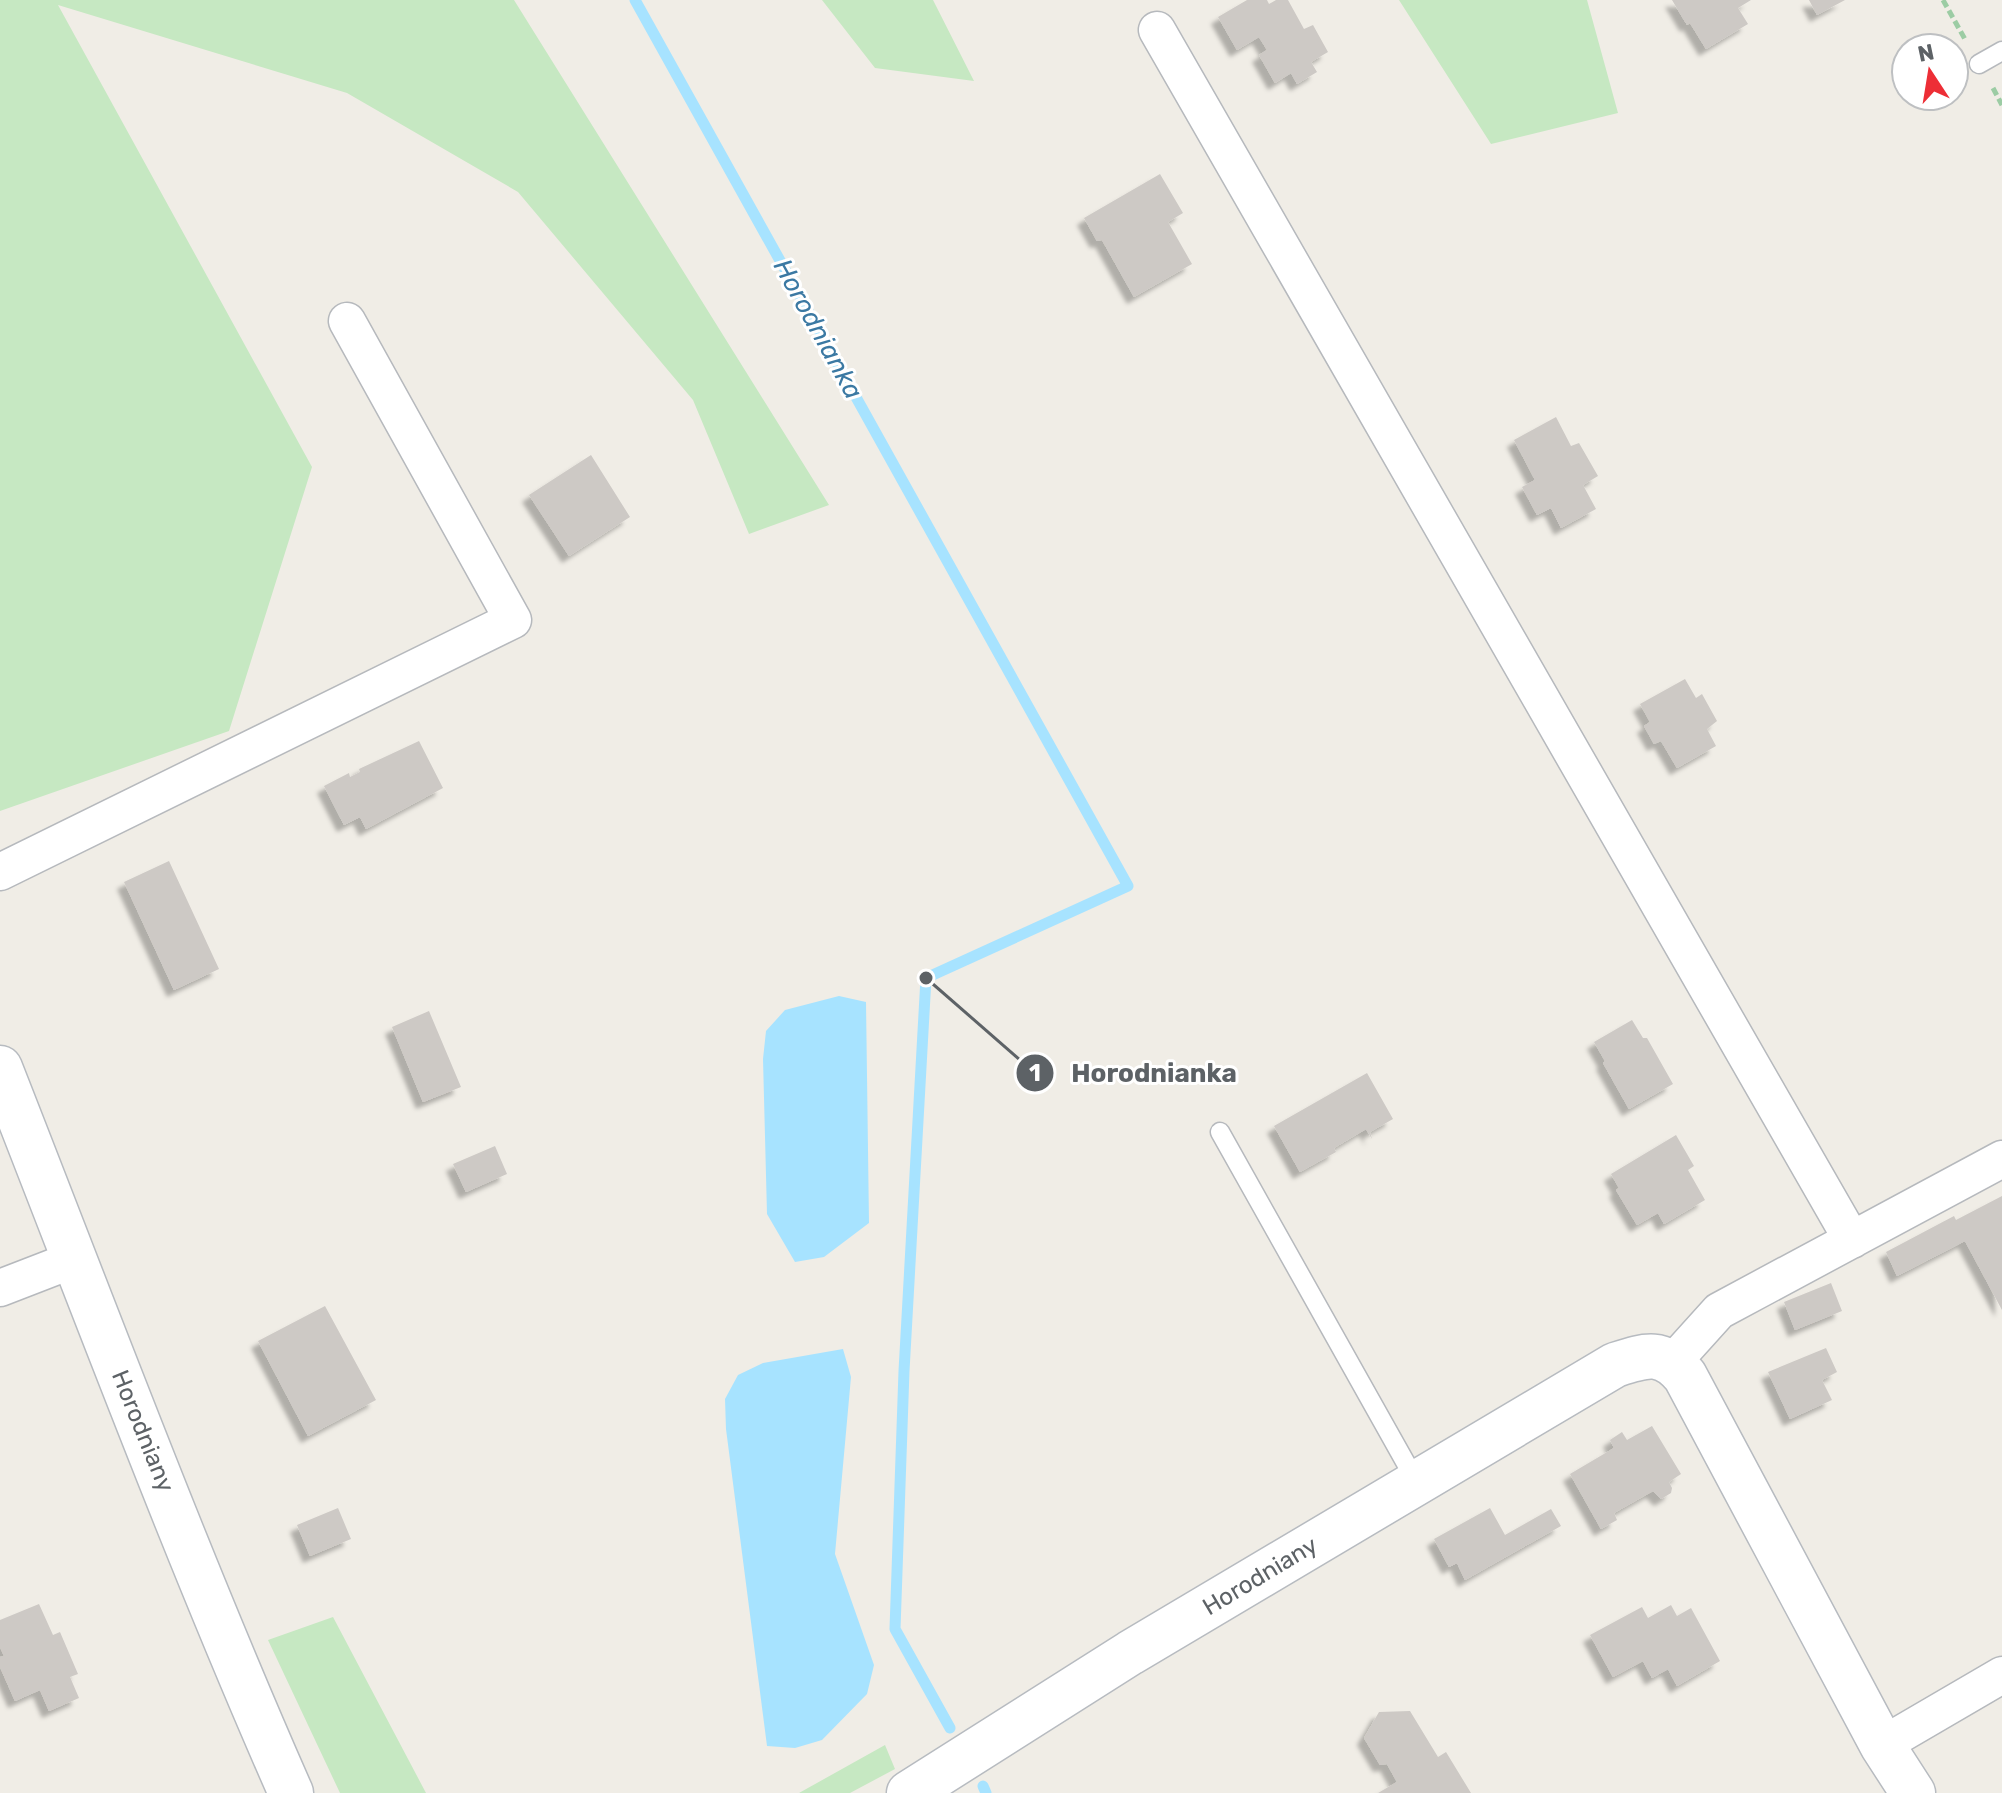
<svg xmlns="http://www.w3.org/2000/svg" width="2002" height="1793" font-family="Rubik,sans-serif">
	<defs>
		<filter id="shadow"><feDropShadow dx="-7" dy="7" stdDeviation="2" flood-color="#0004"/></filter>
	</defs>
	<rect width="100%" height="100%" fill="#f0ede6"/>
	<!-- green -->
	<path fill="#c6e8c2" d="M0 0H514L829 505 749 534 693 400 518 192 347 93 58 5 312 467 229 731 0 811Z
		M822 0H933L974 81 875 68Z
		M1399 0H1587L1618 113 1491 144Z
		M333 1617 426 1793H340L268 1640Z
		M885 1745 895 1769 850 1793H799Z"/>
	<!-- water -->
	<path fill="#a7e3ff" d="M839 996 866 1002 869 1223 824 1257 795 1262 767 1214 763 1059 766 1031 785 1010Z
		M843 1349 851 1377 835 1554 874 1665 867 1694 822 1740 795 1748 767 1746 726 1429 725 1399 738 1375 763 1363Z"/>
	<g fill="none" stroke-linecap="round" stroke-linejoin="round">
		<!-- stream -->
		<path stroke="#a7e3ff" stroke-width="11" d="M635 0 1128 886 926 978 904 1371 895 1629 950 1728
			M983 1786 986 1793"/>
	</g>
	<!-- building -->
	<path fill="#cdc9c5" filter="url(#shadow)" d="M1247 0H1267L1269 4 1276 0H1288L1304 29 1313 25 1328 52 1311 62 1317 72 1297 84 1291 73 1275 83 1259 55 1267 50 1259 37 1237 50 1218 17Z
		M1672 0H1751L1738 8 1748 24 1706 49 1690 23 1687 25Z
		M1809 0H1845L1817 15Z
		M1160 174 1183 213 1168 222 1192 264 1134 297 1102 240 1097 241 1084 218Z
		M1556 417 1571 446 1579 443 1598 476 1583 485 1596 509 1561 528 1551 508 1537 515 1522 487 1535 480 1514 440Z
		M591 455 630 517 569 556 529 495Z
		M1685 679 1696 698 1702 694 1717 721 1707 729 1716 746 1677 768 1661 741 1654 744 1644 726 1650 722 1640 704Z
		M419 741 443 788 366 829 360 817 344 825 324 786 349 773 350 777 360 772 359 769Z
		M169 861 219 969 174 990 124 882Z
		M429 1011 461 1087 423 1102 392 1027Z
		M1632 1020 1643 1038H1647L1673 1084 1629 1109 1603 1063 1605 1061 1594 1042Z
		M1367 1073 1393 1119 1370 1132 1372 1139 1366 1129 1334 1148 1336 1152 1300 1172 1274 1126Z
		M1676 1135 1694 1166 1688 1170 1705 1200 1664 1224 1658 1213 1637 1225 1616 1190 1619 1188 1611 1174Z
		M495 1146 507 1174 466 1192 453 1164Z
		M2002 1196V1310L1965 1241 1897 1276 1886 1252 1954 1216 1956 1220Z
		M1831 1283 1842 1311 1795 1330 1784 1302Z
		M325 1306 376 1400 308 1436 258 1341Z
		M1826 1348 1837 1372 1822 1380 1832 1400 1790 1419 1768 1372Z
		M1652 1426 1681 1474 1669 1482 1672 1488 1671 1493 1661 1499 1653 1491 1614 1513 1617 1520 1601 1529 1570 1474 1614 1448 1610 1440 1622 1432 1627 1440Z
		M338 1508 351 1539 310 1556 297 1525Z
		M1490 1508 1505 1535 1551 1509 1561 1526 1465 1580 1457 1563 1449 1567 1434 1539Z
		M39 1604 53 1635 60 1632 78 1674 70 1677 79 1698 49 1711 40 1690 15 1701 0 1667V1657L4 1656 0 1647V1620Z
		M1671 1605 1677 1616 1691 1608 1720 1661 1677 1686 1668 1669 1652 1678 1643 1661 1613 1677 1590 1635 1642 1607 1648 1618Z
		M1410 1711 1438 1757 1446 1752 1471 1793H1378L1397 1782 1387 1764 1380 1765 1364 1738 1379 1712Z"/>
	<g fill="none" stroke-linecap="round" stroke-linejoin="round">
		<!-- lane casing -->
		<g stroke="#b6b9bd" stroke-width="21">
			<path id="lane" d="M1979 64 2002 51
				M1220 1132 1417 1483"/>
		</g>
		<!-- street casing -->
		<g stroke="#b6b9bd" stroke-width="39">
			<path id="street" d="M1157 30 1852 1240
				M0 872 513 620 347 321
				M0 1288 75 1259
				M1673 1362 1719 1311 2002 1159
				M1882 1745 2002 1675"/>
		</g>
		<!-- secondary casing -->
		<g stroke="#b7bbc0" stroke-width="47">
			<path id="secondary" d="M0 1068C95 1310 186 1555 291 1793
				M909 1793 1130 1653 1615 1365C1646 1355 1662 1349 1685 1376L1882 1745 1913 1793"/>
		</g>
		<!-- path -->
		<path stroke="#9ccca4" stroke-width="5" stroke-dasharray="8 4" stroke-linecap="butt" d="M1943 0 1966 41
			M1993 88 2002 105"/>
		<!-- lane -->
		<use href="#lane" stroke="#fff" stroke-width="18"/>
		<!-- street -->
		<use href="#street" stroke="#fff" stroke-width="36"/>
		<!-- secondary -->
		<use href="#secondary" stroke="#fff" stroke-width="44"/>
	</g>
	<g text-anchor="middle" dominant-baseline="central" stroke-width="6" stroke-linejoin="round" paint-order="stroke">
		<!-- street labels -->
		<g font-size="24" fill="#5d6266" stroke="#fff">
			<text transform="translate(143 1431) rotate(68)">Horodniany</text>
			<text transform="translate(1260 1576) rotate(-31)">Horodniany</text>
		</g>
		<!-- water labels -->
		<g font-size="26" font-style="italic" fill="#3b79a3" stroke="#fff">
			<text transform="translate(818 329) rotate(61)">Horodnianka</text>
		</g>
	</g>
	<!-- callouts -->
	<path fill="none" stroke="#5d6266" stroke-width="3" d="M926 978L1035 1073"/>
	<g fill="#5d6266" stroke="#fff" stroke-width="3">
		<circle cx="926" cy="978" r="8"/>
		<circle cx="1035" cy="1073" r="20"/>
	</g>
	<g font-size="24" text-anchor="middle" font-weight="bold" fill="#fff">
		<text x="1035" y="1081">1</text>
	</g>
	<g font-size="26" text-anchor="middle" font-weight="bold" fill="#5d6266" stroke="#fff" stroke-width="6" stroke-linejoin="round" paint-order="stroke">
		<text x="1154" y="1082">Horodnianka</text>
	</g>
	<!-- north arrow -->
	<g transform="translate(1930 72) rotate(348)"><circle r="38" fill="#ffffff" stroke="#bec0c2" stroke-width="2"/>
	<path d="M0-6L14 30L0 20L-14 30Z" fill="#ed2e36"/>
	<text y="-12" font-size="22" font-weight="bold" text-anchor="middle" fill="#5d6266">N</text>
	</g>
</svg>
